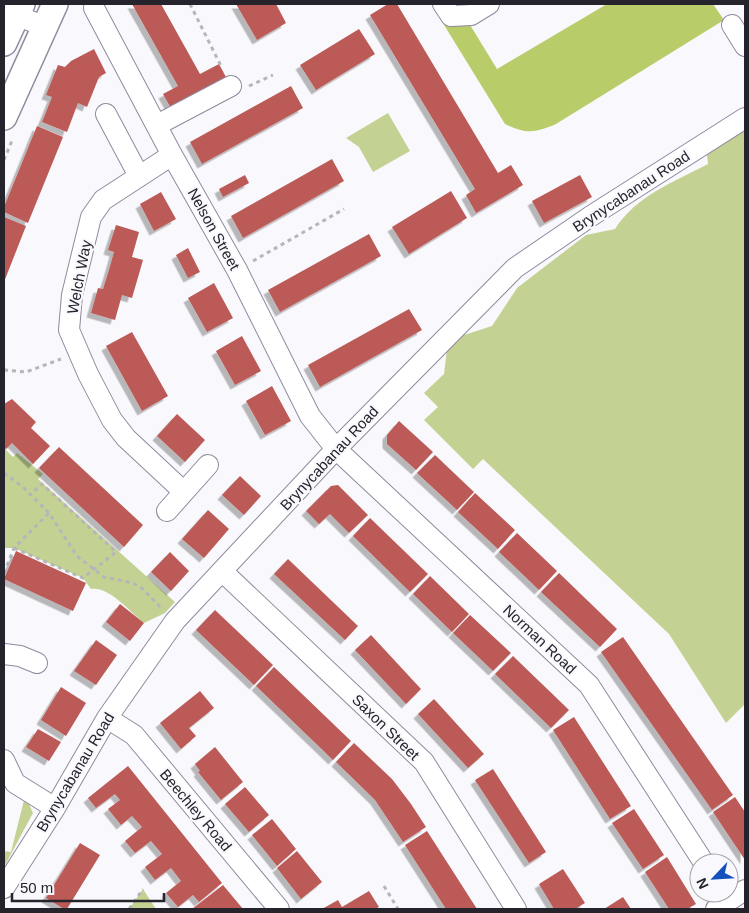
<svg xmlns="http://www.w3.org/2000/svg" width="749" height="913" font-family="Helvetica,sans-serif">
	<defs>
		<filter id="shadow"><feDropShadow dx="-4.5" dy="4.5" stdDeviation="0" flood-color="#0004"/></filter>
	</defs>
	<rect width="100%" height="100%" fill="#f9f8fc"/>
	<!-- green -->
	<path fill="#c3d292" d="M388 113 410 151 373 172 359 147 346 138Z
		M745 128V704L726 723 669 634 483 459 473 469 424 420 438 407 424 393 444 374 447 350 461 336 492 326 517 288 586 235 615 229C637 195 674 182 708 164L707 155Z
		M4 448 13 457 17 453 43 474 38 479 175 602 165 613 144 623C130 612 109 586 91 589L83 578 14 548H4Z
		M24 800 29 804 33 813 4 867V851L11 852Z
		M143 889 156 909H129Z"/>
	<!-- forest -->
	<path fill="#b8cc6a" d="M607 4H713L724 20 556 124C535 133 526 134 505 124L441 20H467L497 69Z"/>
	<!-- building -->
	<path fill="#bb5a56" filter="url(#shadow)" d="M132 4H161L200 74 219 64 227 79 172 110 163 94 178 86Z
		M236 4H276L286 23 257 40Z
		M388 4H397L498 173 511 165 523 185 476 213 466 195 475 189 370 15Z
		M359 29 375 54 316 90 300 65Z
		M94 49 106 73 99 77 87 107 78 103 67 132 42 122 52 97 46 95 58 65 65 67 71 61Z
		M291 86 303 108 202 164 190 142Z
		M37 126 63 137 28 223 4 212V207Z
		M332 159 344 181 243 238 231 216Z
		M245 175 249 183 223 197 219 189Z
		M580 175 592 197 544 223 532 201Z
		M451 191 467 218 409 254 392 227Z
		M161 192 176 219 154 231 140 204Z
		M4 217 26 226 4 282Z
		M116 225 139 232 132 257 143 260 132 298 122 295 115 320 91 313 98 288 103 289 109 270 114 252 108 250Z
		M369 234 381 256 280 312 268 290Z
		M188 248 200 272 188 278 176 255Z
		M214 283 233 318 207 332 188 298Z
		M409 309 422 330 320 387 308 365Z
		M132 332 168 396 142 411 106 346Z
		M242 336 261 371 235 385 216 351Z
		M272 386 291 421 265 435 246 401Z
		M12 399 36 422 31 428 50 446 33 464 12 443 6 449 4 447V404Z
		M177 414 205 440 185 462 157 436Z
		M399 421 433 452 416 470 387 444V435Z
		M59 447 143 525 124 547 39 468Z
		M435 455 474 492 457 510 417 473Z
		M240 476 261 496 244 515 222 495Z
		M338 485 368 515 349 533 330 514 319 524 306 511 331 486Z
		M475 493 515 530 498 549 458 512Z
		M208 510 229 529 204 558 182 539Z
		M370 518 428 574 410 592 353 536Z
		M517 533 557 571 539 590 499 552Z
		M16 551 86 583 73 611 4 579Z
		M170 552 189 571 171 591 151 572Z
		M288 559 358 626 345 640 274 574Z
		M559 573 617 629 600 647 541 592Z
		M430 576 469 614 452 632 413 594Z
		M120 604 144 623 130 641 106 622Z
		M215 610 273 665 254 685 196 630Z
		M470 615 511 653 493 671 453 633Z
		M371 635 421 689 406 704 355 650Z
		M623 637 733 795 712 810 601 652Z
		M96 640 117 655 96 685 74 671Z
		M513 656 569 710 551 728 495 674Z
		M274 667 351 741 333 760 256 686Z
		M61 687 86 703 66 736 41 720Z
		M200 691 214 708 189 728 196 736 181 749 160 723Z
		M434 699 484 754 468 768 418 714Z
		M574 717 631 806 610 819 553 730Z
		M38 729 61 742 49 761 26 747Z
		M354 743 392 779 411 804 426 827 403 842 375 800 336 762Z
		M215 747 243 782 221 800 198 772 200 771 195 764Z
		M128 766 222 883 199 902 193 895 178 907 166 893 181 881 171 868 155 880 145 867 162 854 151 841 135 853 125 841 142 827 132 816 121 825 108 809 120 800 115 794 96 808 88 798Z
		M493 769 546 852 529 863 475 780Z
		M245 787 269 815 249 832 225 804Z
		M735 797 745 812V860L713 812Z
		M634 809 664 855 643 869 612 823Z
		M272 819 296 849 277 866 252 835Z
		M427 831 477 909H446L405 845Z
		M80 843 100 855 67 909H64L46 898Z
		M297 851 322 882 301 899 277 868Z
		M667 857 696 904 687 909H669L645 872Z
		M563 869 585 903 575 909H554L539 884Z
		M223 885 243 909H192Z
		M369 891 379 907 375 909H322L338 900 342 907Z
		M623 897 631 909H604Z"/>
	<g fill="none" stroke-linecap="round" stroke-linejoin="round">
		<!-- minor casing -->
		<g stroke="#908a9f" stroke-width="22">
			<path id="minor" d="M443 4 451 16 471 15 489 4
				M94 8 172 155 237 270 310 416 336 449 589 685 704 863
				M4 11 44 26
				M732 25 745 46
				M106 114 139 176
				M157 125 231 86
				M172 155 103 200 91 217 72 295 69 330 88 374 112 420 126 438 184 492
				M167 511 208 465
				M223 572 424 762 516 909
				M4 654 20 656 37 663
				M107 718 134 735 279 909
				M4 760 15 783 55 808
				M4 888 55 808 107 718 175 621 336 449 515 268 591 216 745 118
				M716 909 745 890"/>
		</g>
		<!-- major casing -->
		<g stroke="#908a9f" stroke-width="28">
			<path id="major" d="M4 43 22 4
				M4 117 55 4"/>
		</g>
		<!-- path -->
		<path stroke="#b6b5ba" stroke-width="3" stroke-dasharray="4 4" stroke-linecap="butt" d="M190 4 222 68
			M249 86 273 75
			M4 160 13 138
			M253 261 344 209
			M4 370 26 372 61 359
			M4 473 23 487 49 513 77 556 104 577 133 583 143 589 162 609
			M14 548 83 578 116 552 42 484 31 494
			M4 573 14 548 49 513
			M384 886 398 909
			M129 909 143 889"/>
		<!-- minor -->
		<use href="#minor" stroke="#fff" stroke-width="20"/>
		<!-- major -->
		<use href="#major" stroke="#fff" stroke-width="25"/>
	</g>
	<g text-anchor="middle" dominant-baseline="central" stroke-width="4.5" stroke-linejoin="round" paint-order="stroke">
		<!-- street labels -->
		<g font-size="15" fill="#25232b" stroke="#f9f8fc">
			<text transform="translate(631 191) rotate(-33)">Brynycabanau Road</text>
			<text transform="translate(214 229) rotate(61)">Nelson Street</text>
			<text transform="translate(79 277) rotate(-79)">Welch Way</text>
			<text transform="translate(329 458) rotate(-47)">Brynycabanau Road</text>
			<text transform="translate(540 639) rotate(43)">Norman Road</text>
			<text transform="translate(386 727) rotate(44)">Saxon Street</text>
			<text transform="translate(75 772) rotate(-59)">Brynycabanau Road</text>
			<text transform="translate(196 810) rotate(50)">Beechley Road</text>
		</g>
	</g>
	<!-- border -->
	<rect width="749" height="913" fill="none" stroke="#25232b" stroke-width="10"/>
	<!-- north arrow -->
	<g transform="translate(714 878) rotate(245)"><circle r="24" fill="#f9f8fc" stroke="#a4a3a8"/>
	<path d="M0-4L9 19L0 12L-9 19Z" fill="#1451bd"/>
	<text y="-8" font-size="14" font-weight="bold" text-anchor="middle" fill="#25232b">N</text>
	</g>
	<!-- scale -->
	<path d="M12 893v8h152v-8" fill="none" stroke="#25232b" stroke-width="2.5"/>
	<text x="20" y="893" font-size="15" fill="#25232b" stroke="#f9f8fc" stroke-width="4" paint-order="stroke">50 m</text>
</svg>
